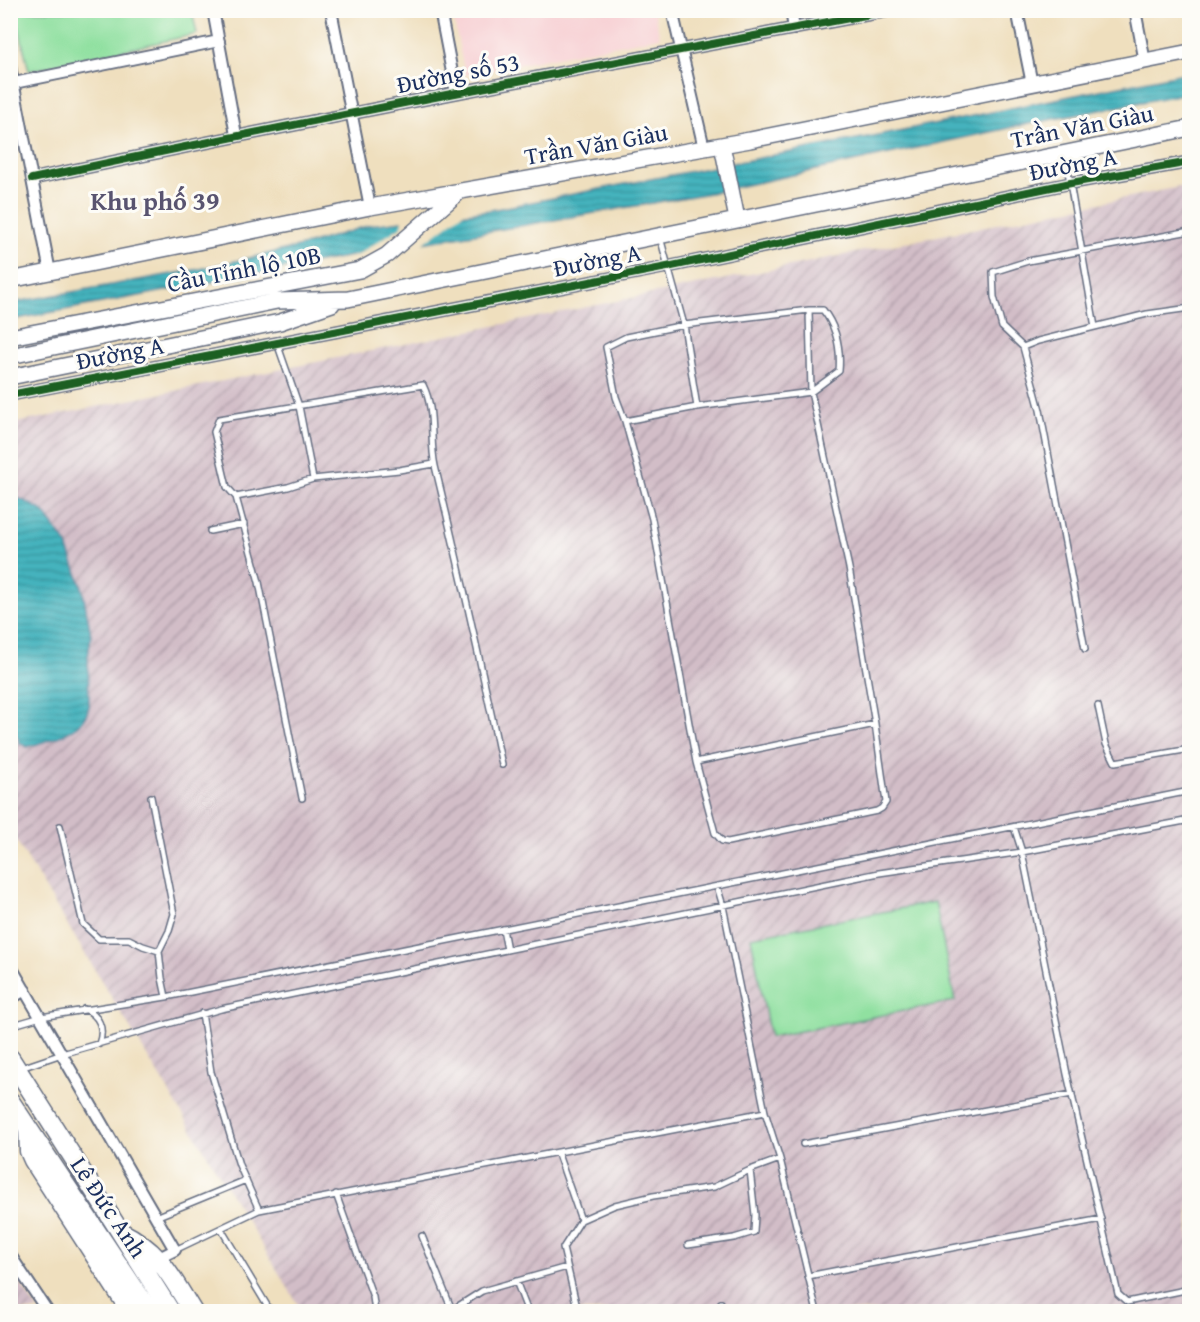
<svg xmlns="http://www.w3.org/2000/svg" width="1200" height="1322" font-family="'Gentium Book Plus',serif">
	<defs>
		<pattern id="industrial-furrows" width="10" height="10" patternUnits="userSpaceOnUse" patternTransform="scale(1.5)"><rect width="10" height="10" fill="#d2bdc7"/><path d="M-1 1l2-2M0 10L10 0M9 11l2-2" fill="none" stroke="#aa9aa5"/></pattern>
		<pattern id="water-rules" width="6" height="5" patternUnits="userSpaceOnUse" patternTransform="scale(1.5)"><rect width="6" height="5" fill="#44b3bd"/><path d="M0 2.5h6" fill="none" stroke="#38929d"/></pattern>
	</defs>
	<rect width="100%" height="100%" fill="#fdfcf7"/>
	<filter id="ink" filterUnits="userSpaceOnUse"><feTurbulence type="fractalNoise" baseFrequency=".0167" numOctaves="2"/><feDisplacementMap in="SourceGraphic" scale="12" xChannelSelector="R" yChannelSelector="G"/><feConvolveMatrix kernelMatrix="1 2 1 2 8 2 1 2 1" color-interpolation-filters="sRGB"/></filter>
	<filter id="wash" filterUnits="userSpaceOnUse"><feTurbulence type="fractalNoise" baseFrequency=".008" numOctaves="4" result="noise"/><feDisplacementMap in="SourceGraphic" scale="24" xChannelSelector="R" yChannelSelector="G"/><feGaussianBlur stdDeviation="1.35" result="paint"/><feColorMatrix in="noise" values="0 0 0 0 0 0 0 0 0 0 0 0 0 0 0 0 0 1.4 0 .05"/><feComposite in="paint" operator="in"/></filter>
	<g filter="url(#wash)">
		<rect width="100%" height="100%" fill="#efdfbe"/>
		<!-- built -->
		<path fill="#f7cfd3" d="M452 11H654L660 37 465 75Z"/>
		<!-- industrial -->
		<path fill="url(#industrial-furrows)" d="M1189 185V1311H302L11 832V424Z
			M10 1269H11L38 1311H11Z"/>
		<!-- green -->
		<path fill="#90e0a0" stroke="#56887f" stroke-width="1.5" d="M15 11H192L197 34 29 71Z
			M935 902 955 1001 770 1037 751 937Z"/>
		<!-- water -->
		<path fill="url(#water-rules)" stroke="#30718e" stroke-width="1.5" d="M1189 72V93L1013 127 710 193 405 246 11 320V303L200 269 302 246 370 225 491 210 908 129Z
			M10 497 23 500 43 511 66 543 82 587 91 635 88 657 89 706C84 733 50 740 27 747L20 743 11 722Z"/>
		<!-- pier -->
		<path fill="#efdfbe" d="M466 211 420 246 351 259 402 226 403 218Z"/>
	</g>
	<g filter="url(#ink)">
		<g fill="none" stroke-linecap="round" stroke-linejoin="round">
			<!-- service casing -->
			<g stroke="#656d80" stroke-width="8">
				<path id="service" d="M1065 154 1095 327
					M660 237 684 325 697 407 625 421 652 519 696 762 715 833 722 841 728 842 877 811 882 808 886 802 875 724 849 568 811 392 809 310
					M277 343 299 406 313 479
					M1023 347 1038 341 1147 314 1190 308
					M625 421 616 397 606 347 626 337 684 325 809 310H823C837 328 841 348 839 371L811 392 697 407
					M236 497 288 487 313 479 399 470 434 464
					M210 531 244 524
					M1085 649 1040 410 1023 347 1002 327 994 297 993 272 1028 261 1190 231
					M1098 706 1106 744 1115 762 1190 749
					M696 762 875 724
					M151 797 174 914 169 931 159 951 162 978 166 997
					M302 798 259 582 236 497 227 487 214 432 219 419 423 385C436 411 429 439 435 466 459 565 481 665 502 765
					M60 826 83 924 99 939H129L143 946 159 951
					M1014 827 1022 852 1067 1074 1118 1294 1127 1302 1190 1289
					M717 886 723 906 765 1112 780 1159 817 1312
					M503 929 507 950
					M84 1009C99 1015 105 1028 99 1044
					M202 1013 211 1072 239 1165 259 1210
					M10 1026 41 1017 166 997 1190 791
					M21 1068 62 1054 221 1009 879 873 1022 852 1190 820
					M803 1144 1072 1094
					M558 1154 581 1220
					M336 1194 373 1297 375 1312
					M156 1217 246 1180
					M221 1229 271 1312
					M422 1236 452 1310 443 1312
					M688 1245 734 1238 754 1232 755 1215 750 1170 780 1159
					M175 1250 259 1210 765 1112
					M808 1276 1101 1219
					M516 1281 528 1312
					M721 1303 723 1312
					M452 1312V1310L482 1291 567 1267
					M578 1312 563 1248 581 1220 615 1205 653 1196 714 1187 750 1170"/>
			</g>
			<!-- minor casing -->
			<g stroke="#656d80" stroke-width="14">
				<path id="minor" d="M213 10 236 135
					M331 10 370 207
					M440 10 456 93
					M672 10 704 148
					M791 10 794 29
					M1017 10 1032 84
					M1135 10 1145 62
					M10 66 50 272
					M14 83 219 41
					M32 179C318 118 605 64 892 10
					M10 395 667 267 1071 183 1190 162
					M10 965 175 1250 159 1258
					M10 999 25 990
					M10 1255 48 1312"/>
			</g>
			<!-- secondary casing -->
			<g stroke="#656d80" stroke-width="18">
				<path id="secondary" d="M722 145 737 219
					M10 280 370 207 750 140 1190 52
					M10 337 360 270 387 255 459 192
					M10 356 277 301 348 299 1190 128
					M10 377 280 322 332 304"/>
			</g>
			<!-- trunk casing -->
			<g stroke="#656d80" stroke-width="21">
				<path id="trunk" d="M10 1058 171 1312
					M10 1101 150 1312
					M28 1130 29 1151 33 1160 131 1312
					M121 1232C160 1251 171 1277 193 1312"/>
			</g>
			<!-- service -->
			<use href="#service" stroke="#fff" stroke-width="5"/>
			<!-- minor -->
			<use href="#minor" stroke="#fff" stroke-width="10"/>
			<!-- secondary -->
			<use href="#secondary" stroke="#fff" stroke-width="15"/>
			<!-- trunk -->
			<use href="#trunk" stroke="#fff" stroke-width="18"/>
			<!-- cycleway casing -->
			<g stroke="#fdfcf7" stroke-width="11">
				<path id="cycleway" d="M32 179C318 118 605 64 892 10
					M10 395 667 267 1071 183 1190 162"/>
			</g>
			<!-- cycleway -->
			<use href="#cycleway" stroke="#1b5e20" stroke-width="8"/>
		</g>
	</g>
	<g text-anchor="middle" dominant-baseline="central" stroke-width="6" stroke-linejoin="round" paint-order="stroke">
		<!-- street labels -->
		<g font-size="24" fill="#1b2f5e" stroke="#fdfcf7">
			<text transform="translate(458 73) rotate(-11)">Đường số 53</text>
			<text transform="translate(1082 126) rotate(-11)">Trần Văn Giàu</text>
			<text transform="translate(596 144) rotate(-10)">Trần Văn Giàu</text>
			<text transform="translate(1073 164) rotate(-11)">Đường A</text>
			<text transform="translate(597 260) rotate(-11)">Đường A</text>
			<text transform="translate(244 269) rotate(-11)">Cầu Tỉnh lộ 10B</text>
			<text transform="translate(120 353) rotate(-11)">Đường A</text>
			<text transform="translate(109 1207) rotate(56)">Lê Đức Anh</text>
		</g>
		<!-- neighbourhood labels -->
		<g font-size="26" font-weight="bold" fill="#595470" stroke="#fdfcf7">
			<text x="155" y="200">Khu phố 39</text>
		</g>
	</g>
	<!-- margin -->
	<rect width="1200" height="1322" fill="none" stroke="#fdfcf7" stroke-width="36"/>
</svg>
